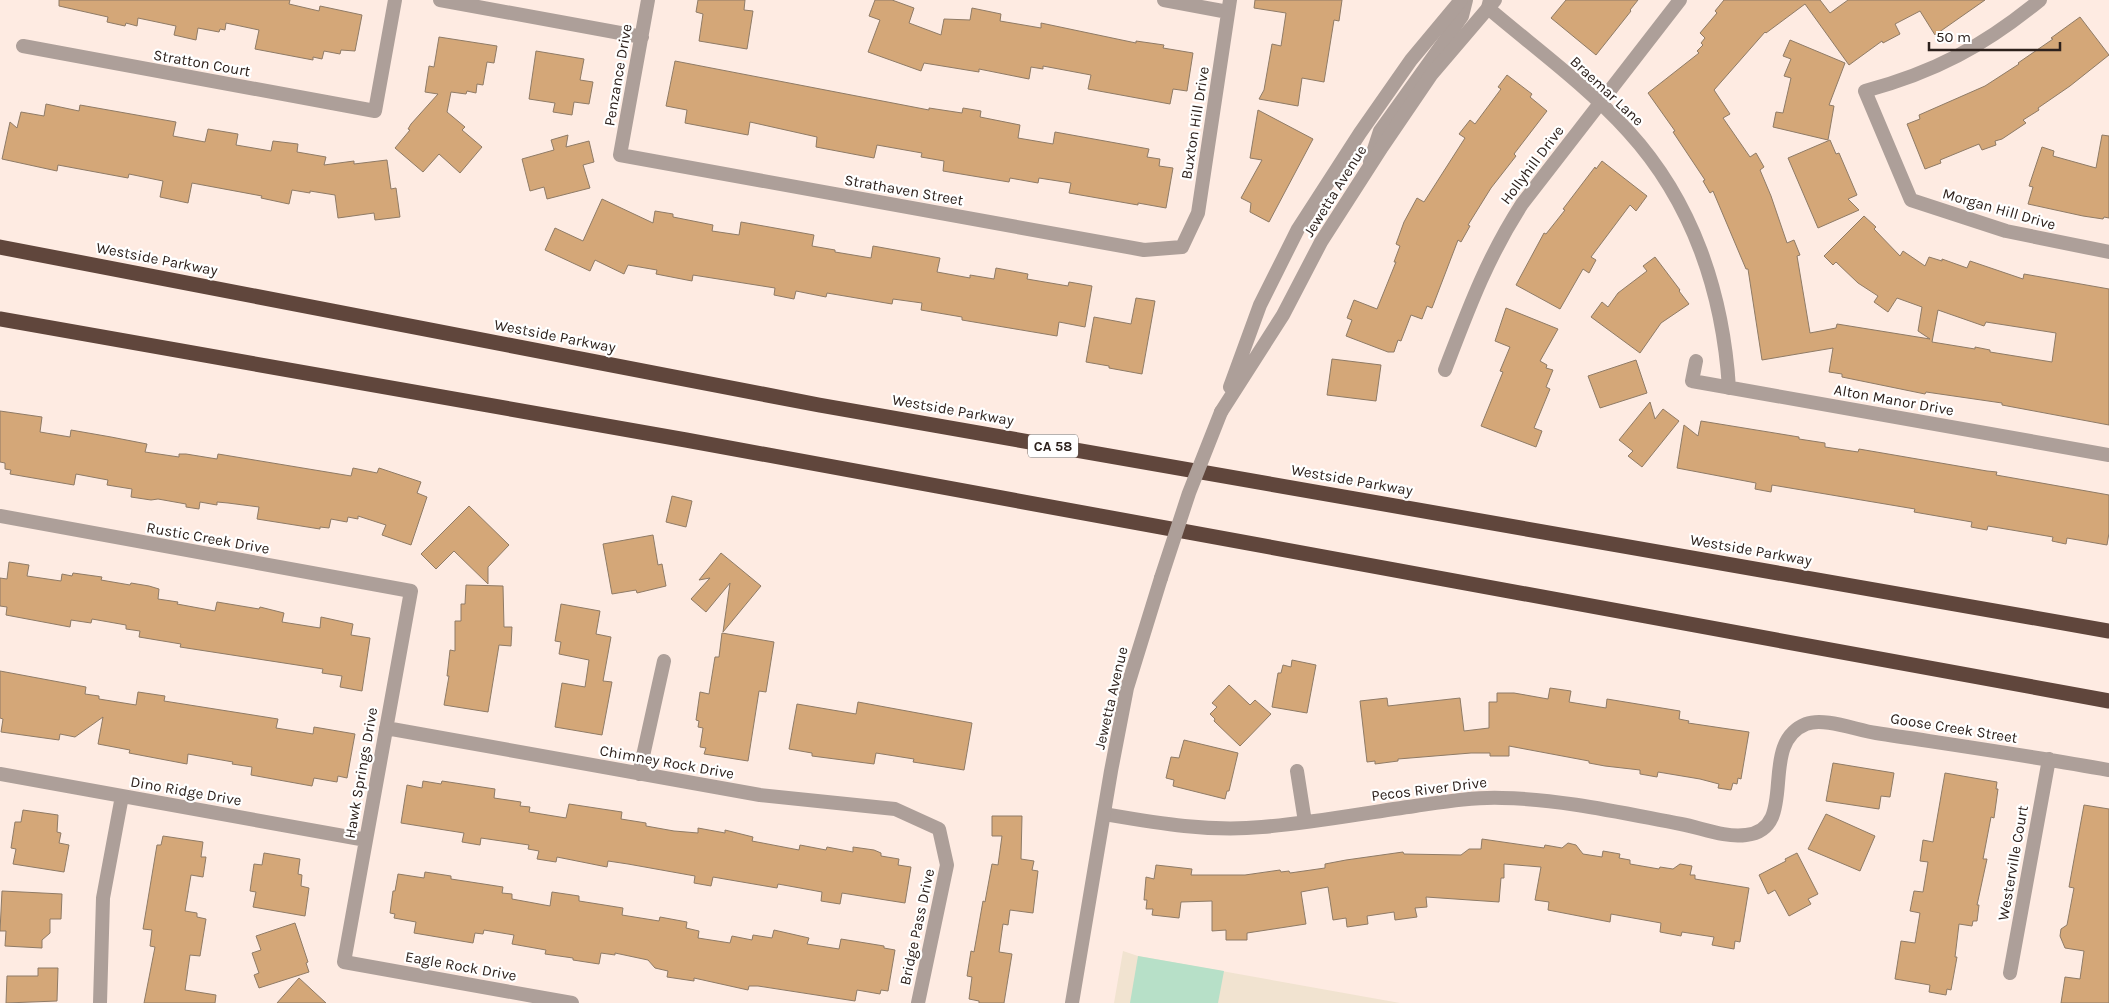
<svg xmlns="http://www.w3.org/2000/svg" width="2109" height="1003" font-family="Karla,sans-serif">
	<rect width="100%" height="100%" fill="#feebe2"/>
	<!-- education -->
	<path fill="#f1e3d0" d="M1123 951 1138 956 1400 1003H1114Z"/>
	<!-- green -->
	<path fill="#b7e0c8" d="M1138 956 1224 971 1218 1003H1130Z"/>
	<!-- building -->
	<path fill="#d4a778" stroke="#8f7b66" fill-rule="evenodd" d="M59 0H290L289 4 319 11 320 6 362 15 355 51 341 50 340 54 324 51 322 59 313 57V60L255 49 259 30 226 23 225 30 220 29 219 32 198 28 196 40 174 35 176 26 138 18 137 26 126 23 125 26 107 22 108 17 59 6Z
		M698 0H745L744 10 753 11 747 49 699 41 703 14 696 12Z
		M875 0H892L914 8 909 23 941 35 944 19 970 20 972 8 1001 14 1000 21 1041 28V23L1136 43V41L1164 45 1163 48 1193 53 1187 91 1173 89 1170 104 1088 89 1091 75 1043 66V69L1031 67 1029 79 979 69V72L924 63 921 71 868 52 880 20 869 16Z
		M1255 0H1342L1339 21 1334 20 1324 82 1302 78 1298 106 1259 99 1264 90 1272 44 1281 46 1286 13 1254 8Z
		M1566 0H1638L1630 10 1631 11 1596 55 1551 18Z
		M1724 0H1820L1830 13 1848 0H1985L1935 35 1920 11 1895 24 1900 34 1883 43 1882 41 1849 65 1805 4 1766 33 1765 32 1714 90 1730 114 1723 118 1750 157 1756 153 1764 167 1760 170 1771 196 1787 243 1794 240 1800 255 1797 256 1810 333 1836 328 1837 324 1930 339 1918 331 1922 307 1897 298 1888 312 1874 302 1878 296 1858 283 1836 262 1833 265 1824 256 1864 216 1876 227 1874 229 1900 256 1903 251 1925 266 1929 257 1942 261V259L1967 268 1970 261 2023 279 2024 274 2109 289V425L2002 405V403L1926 392 1925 394 1842 377V374L1829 372 1833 348 1762 360 1748 269H1746L1713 191 1710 193 1703 181 1705 180 1673 132 1675 131 1648 93 1699 53 1697 51 1703 45 1701 43 1705 38 1700 33 1717 13 1715 11ZM1938 310 1984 326 1986 322 2056 333 2052 362 1990 352V350L1975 347V349L1932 342Z
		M2080 17 2109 55 2070 86 2038 108 2039 110 2023 120 2026 123 2002 139 1995 141 1996 145 1982 150 1979 144 1940 160 1941 163 1925 169 1907 124 1920 119 1919 115 1985 86 2019 64 2018 63 2053 39 2051 38Z
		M439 37 497 46 494 63 487 62 483 85 477 84 476 93 467 91 466 94 451 92 447 112 465 127 462 130 482 147 460 173 439 154 423 172 395 148 410 130 408 129 411 124 438 94 425 92 429 66 434 67Z
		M1790 40 1845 63 1829 105 1834 106 1828 140 1773 127 1776 112 1783 113 1791 78 1784 76 1791 59 1783 56Z
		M536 51 584 59 580 80 593 82 589 104 574 102 572 115 553 112 555 103 529 99Z
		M675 61 929 110V108L962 113 963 108 981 111 980 117 1020 125 1018 138 1053 144 1055 132 1149 149 1147 157 1160 159 1159 166 1173 168 1166 208 1138 203V205L1069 193 1071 183 1039 178 1038 183 1010 178 1009 182 943 171 944 161 921 157 922 153 877 145 874 158 816 147 817 137 750 122 748 135 685 123 687 110 666 106Z
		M1507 75 1532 94 1530 97 1547 111 1514 154 1516 156 1491 188 1468 225 1470 226 1461 242 1458 240 1432 308 1427 306 1422 319 1411 315 1401 341 1398 340 1394 352H1388L1346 336 1352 320 1347 318 1354 300 1377 309 1396 262H1394L1400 246 1396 244 1404 222 1417 198 1424 202 1465 138 1459 134 1470 120 1475 124 1501 89 1498 87Z
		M46 104 79 111 80 105 176 122 173 136 205 142 208 129 238 134 236 145 271 151 273 141 298 144 297 152 326 157 324 165 354 161V164L387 160 391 189 396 188 400 217 375 220 374 213 338 218 335 195 310 191V193L292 190 289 204 261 198 262 196 192 183 188 203 160 197 163 181 129 174 128 178 58 165 57 171 2 159 10 122 17 128 21 112 44 116Z
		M1258 110 1313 139 1269 222 1250 212 1251 203 1241 198 1262 160 1250 158Z
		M568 135 566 147 589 141 594 162 583 165 590 188 547 199 544 187 530 191 522 159 554 150 551 140Z
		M2102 135 2109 136V218L2104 217 2103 219 2083 216 2028 204 2033 187 2029 186 2042 147 2054 151 2053 156 2096 168Z
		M1830 140 1836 154 1839 153 1857 195 1848 199 1859 210 1818 228 1788 158Z
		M1602 161 1647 196 1636 211 1630 205 1591 257 1596 260 1589 273 1583 269 1560 309 1516 285 1544 233 1546 234 1565 210 1563 209 1595 167 1596 169Z
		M602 199 653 223 655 211 673 214V217L713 225 712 231 739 235 741 222 814 235 812 246 835 250V252L871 258 873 246 940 258 937 272 970 278V275L994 279 996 268 1028 274 1027 279 1068 286 1069 282 1092 286 1085 327 1059 322 1057 336 962 320V317L921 310 922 303 893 299 892 304 827 293 826 297 796 291 794 299 774 295 775 288 693 275 692 281 656 274 657 270 628 265 624 274 595 260 590 271 545 250 555 228 583 241Z
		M1655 257 1680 290 1679 291 1689 304 1661 323 1640 353 1591 317 1602 302 1608 307 1618 293 1647 271 1643 266Z
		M1136 298 1155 301 1142 374 1109 368V366L1086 362 1094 317 1131 324Z
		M1506 308 1558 329 1540 361 1547 365 1546 368 1553 370 1546 387 1550 389 1534 428 1542 431 1536 447 1481 426 1503 372 1500 371 1510 347 1495 341Z
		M1332 359 1381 365 1376 401 1327 395Z
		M1636 360 1647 393 1600 408 1588 376Z
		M1650 402 1655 419 1663 409 1679 421 1642 467 1628 456 1633 451 1619 440Z
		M0 411 42 417 40 432 70 437 71 430 111 437 147 444 145 452 179 457V454H186L217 459 218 454 351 476 353 468 377 473 379 468 421 482 417 493 427 497 411 545 382 535 386 525 358 516V519L348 517 347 522 331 519 329 528 320 527V529L257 519 259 507 228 503 217 502V505L200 502 199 509 186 507V504L158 499 151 500 131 497 132 489 107 485 108 480 76 474 74 485 10 474 11 470 5 469V463L0 462Z
		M1701 421 1799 437V439L1825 443V447L1858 452 1859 449 1987 471 1997 472 1996 475 2109 495V533L2107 545 2067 538 2066 544 2052 541 2053 537 1988 526 1987 530 1971 527 1972 522 1914 512 1915 509 1772 485 1771 492 1755 489 1756 483 1677 468 1684 425 1698 436Z
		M672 496 692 501 686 527 666 522Z
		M469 506 509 545 488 567V584L454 551 436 569 421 554Z
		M653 535 658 565 662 564 666 586 637 593 636 590 612 594 603 544Z
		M721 553 761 586 723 632 730 583 706 612 691 599 710 578 699 580Z
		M9 562 29 565 27 576 61 581 62 574 72 576 73 573 102 577 101 580 130 585 131 583 149 586 159 589 158 599 178 602 177 604 215 611 217 602 259 609 260 607 284 613 282 622 320 628 321 617 353 624 351 635 370 638 362 691 340 687 342 676 322 673 323 669 180 647 181 644 139 637 140 631 126 629V625L92 619 91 623 71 620 70 627 6 615 7 607 0 606V578L7 579Z
		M466 585 503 586 504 627H512L511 646 499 645 488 712 444 705 449 676H447L450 650 455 651V621H461V604H465Z
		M561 604 600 611 596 634 611 637 603 681 612 682 602 735 555 727 562 683 585 687 589 660 559 654 561 642 555 641Z
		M722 633 774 642 766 692 759 691 748 761 704 754 706 748 700 747 703 728 698 727 699 721 696 720 700 692 709 694 715 657H719Z
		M1292 660 1316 665 1307 713 1272 707 1278 673H1281L1283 665 1291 667Z
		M0 671 86 687 85 694 99 696V699L136 705 138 692 165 696 164 701 278 719 276 728 313 734 314 727 355 734 347 778 338 776 337 782 314 778 312 786 251 775 252 767 232 764 233 762 188 754 187 764 129 753 130 750 98 744 103 717 75 737 60 734 59 740 1 732 3 719 0 718Z
		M1229 685 1250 705 1255 700 1271 714 1240 746 1214 721 1215 719 1210 714 1217 707 1212 703Z
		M1550 688 1571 691 1569 702 1606 708 1607 699 1680 711 1679 719 1689 721 1688 723 1749 732 1741 779 1738 778 1737 784 1733 783 1731 790 1718 788 1719 784 1700 779 1658 772 1657 777 1640 774V770L1605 766 1589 763V761L1509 746V756H1490V753H1471L1398 759V761L1375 764V761L1367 762 1360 701 1387 698 1388 706 1460 698 1464 731 1489 728V702H1497V693H1514L1548 699Z
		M858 702 972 723 964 770 913 762 914 759 876 753 874 764 812 756V753L789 749 797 704 856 714Z
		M1184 740 1238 753 1229 791H1227L1225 799 1173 786 1174 780 1166 778 1171 757 1179 758Z
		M1833 763 1894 773 1890 797 1881 796 1879 809 1826 801Z
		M1945 773 1997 782 1996 789H1998L1994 818 1991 817 1983 859H1987L1977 905H1979L1977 921H1973L1972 926 1959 924 1955 957H1957L1951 990 1947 989 1946 995 1929 992 1930 985 1895 979 1901 941 1915 943 1920 913 1910 911 1914 891 1923 892 1928 862 1920 861 1923 840 1933 842Z
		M423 781 441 784 442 781 495 789 494 798 521 802 520 806 530 807 529 812 566 818 569 804 622 812 621 819 646 823V826L674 831 698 833V828L725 833V830L753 837 752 841 799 850 800 845 826 850 827 847 853 852V847L874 850 881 853V856L899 859 898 865 911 867 905 903 842 893 840 904 821 901 822 892 778 884 777 888 713 877 711 886 694 883 695 876 628 864 608 861 607 867 557 857 556 862 537 859 539 851 528 849 529 845 481 838 480 845 462 842 464 833 401 823 407 785 422 788Z
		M2084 805 2109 809V1003H2061L2065 977 2080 979 2084 951 2065 948 2060 936 2061 929 2067 925 2074 888 2069 887Z
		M23 810 58 815 57 832 61 833 59 843 69 845 64 872 13 864 16 849 11 848 15 822H21Z
		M1826 814 1875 836 1860 871 1808 849Z
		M992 816H1022L1021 859 1034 861 1032 870 1038 871 1033 913 1010 910 1008 925 1003 924 999 952 1012 954 1004 1003H979V1001L969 999 972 977 967 976 971 951 974 952 983 901 985 902 992 864 998 865 1002 836H992Z
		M163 836 203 842 201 857H206L203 877 191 875 185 911 197 913V917L206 919 200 956 190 955 185 990 216 995 215 1003H144L155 947 150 946 152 930 143 929 157 845H161Z
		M1482 839 1544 848 1545 845 1562 848 1568 843 1576 845 1583 854 1602 857 1603 851 1620 854 1619 858 1630 860V864L1659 869 1660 867 1673 869 1680 864 1692 866 1690 875H1695V879L1749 888 1740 942 1735 941 1734 949 1712 945 1714 937 1682 932 1681 936 1660 932 1661 923 1611 914 1610 922 1548 910 1549 902 1535 900 1541 867 1504 864V878H1501L1499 902 1426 897 1427 907 1415 908 1417 917 1395 920 1394 912 1367 916 1368 924 1347 927 1346 918 1333 920 1328 887 1301 892 1306 924 1247 933V940H1226V930L1212 931V901L1181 902 1179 918 1152 915 1153 909H1146L1147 900H1144L1146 877 1154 879 1156 865 1192 869 1191 875H1245L1280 870 1281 872 1289 871 1290 873 1325 868V864L1346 860 1403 852 1404 854 1461 855 1469 849H1481Z
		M264 853 300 859 298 874 302 875 301 886 309 888 305 916 253 907 256 892 250 891 254 864 262 865Z
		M1797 853 1818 894 1808 899 1811 904 1789 916 1775 890 1768 894 1759 875 1786 861 1785 859Z
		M425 872 451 876V879L503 887 502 893 512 894V899L550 906 552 892 579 896V901L623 908 622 915 659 921 660 917 687 922 686 928 699 931 698 938 730 943 732 936 752 940 753 935 772 938 774 930 809 938 807 944 839 949 841 939 884 946V948L895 950 888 991 881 990 880 994 857 990 855 1001 758 986H749L748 990 694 978V981L667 977 668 971 655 968 648 960 615 953V955L601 953 599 964 573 960V958L545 954 546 950 512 944 514 935 484 930 483 934 475 933 473 943 414 933 416 922 394 918 395 914 390 913 393 891H395L398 874 424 878Z
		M2 891 62 894 61 919H50V933L42 940V948L5 946 6 931H0Z
		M295 923 308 962 306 963 309 972 259 988 254 975 259 973 252 953 261 950 256 936Z
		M38 968H58L57 1001 6 1003 7 976H38Z
		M299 978 326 1003H277Z"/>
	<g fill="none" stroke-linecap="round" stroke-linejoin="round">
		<!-- minor -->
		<path stroke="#ad9f99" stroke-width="14" d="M440 0 642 37
			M648 0 620 155 1144 250 1182 247 1198 213 1230 0
			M1164 0 1228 12
			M1490 0 1488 8C1535 48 1586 85 1628 131 1693 202 1723 293 1729 388
			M2040 0C1984 46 1935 72 1865 91L1911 200 2006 231 2109 252
			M23 46 375 111 395 0
			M1370 162 1380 131 1451 32 1462 16 1466 0
			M1696 361 1692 381 2109 455
			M1445 370C1468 310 1487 258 1522 204L1680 0
			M0 516 411 591 344 962 572 1003
			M386 728 760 795 895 809 939 829 947 865 918 1003
			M1297 771 1305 822
			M0 774 366 840
			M639 774 664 661
			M1104 814C1157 823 1208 832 1262 827 1313 823 1364 813 1415 806 1443 802 1473 797 1502 798 1562 799 1622 813 1681 824 1702 828 1725 838 1746 835 1801 829 1756 744 1806 724 1824 717 1856 730 1876 733 1954 745 2031 756 2109 770
			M2010 973 2049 759
			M100 1003 103 898 122 796"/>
		<!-- tertiary -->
		<path stroke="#ad9f99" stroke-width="14" d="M1230 387 1260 305 1298 229 1360 133 1411 60 1461 0
			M1221 412 1283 315 1321 242 1382 147 1431 75 1495 0
			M1072 1003 1111 771 1127 688 1161 578"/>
		<!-- motorway -->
		<path stroke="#60463c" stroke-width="15" d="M0 247 819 405 2109 631
			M0 319 686 440 2109 701"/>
		<!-- tertiary-bridge -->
		<path stroke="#ad9f99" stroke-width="14" d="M1161 578 1189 493 1221 412"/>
	</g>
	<g text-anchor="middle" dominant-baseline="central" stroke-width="4.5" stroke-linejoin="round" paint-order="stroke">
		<!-- shield labels -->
		<rect fill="#fff" stroke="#6c6460" stroke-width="1" x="1028" y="434.5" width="50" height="23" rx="4"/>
		<g font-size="14" font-weight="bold" fill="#2d211c">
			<text x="1053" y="446">CA 58</text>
		</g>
		<!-- street labels -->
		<g font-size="15" fill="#2d211c" stroke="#fff">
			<text transform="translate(202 63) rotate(10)">Stratton Court</text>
			<text transform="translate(618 75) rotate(-80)">Penzance Drive</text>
			<text transform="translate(1607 91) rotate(43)">Braemar Lane</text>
			<text transform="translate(1195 123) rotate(-81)">Buxton Hill Drive</text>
			<text transform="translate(1532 165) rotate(-53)">Hollyhill Drive</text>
			<text transform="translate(904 190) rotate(10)">Strathaven Street</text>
			<text transform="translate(1335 191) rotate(-58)">Jewetta Avenue</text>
			<text transform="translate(1999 209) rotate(16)">Morgan Hill Drive</text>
			<text transform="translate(157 259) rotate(11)">Westside Parkway</text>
			<text transform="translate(555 336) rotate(11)">Westside Parkway</text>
			<text transform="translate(1894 400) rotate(10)">Alton Manor Drive</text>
			<text transform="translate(953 410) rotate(10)">Westside Parkway</text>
			<text transform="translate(1352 480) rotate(10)">Westside Parkway</text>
			<text transform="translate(208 538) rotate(10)">Rustic Creek Drive</text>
			<text transform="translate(1751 550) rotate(10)">Westside Parkway</text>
			<text transform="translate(1111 698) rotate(-77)">Jewetta Avenue</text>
			<text transform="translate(1954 728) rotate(9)">Goose Creek Street</text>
			<text transform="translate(667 762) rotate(10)">Chimney Rock Drive</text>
			<text transform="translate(361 773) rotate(-80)">Hawk Springs Drive</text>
			<text transform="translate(1429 789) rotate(-7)">Pecos River Drive</text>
			<text transform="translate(186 791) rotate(10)">Dino Ridge Drive</text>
			<text transform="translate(2013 863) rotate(-80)">Westerville Court</text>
			<text transform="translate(917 927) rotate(-78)">Bridge Pass Drive</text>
			<text transform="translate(461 966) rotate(10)">Eagle Rock Drive</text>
		</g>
	</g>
	<!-- scale -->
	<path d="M1929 42v8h131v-8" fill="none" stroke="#2d211c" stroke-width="2.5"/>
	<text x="1936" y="42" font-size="15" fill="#2d211c" stroke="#ffffff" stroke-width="4" paint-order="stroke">50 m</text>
</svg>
